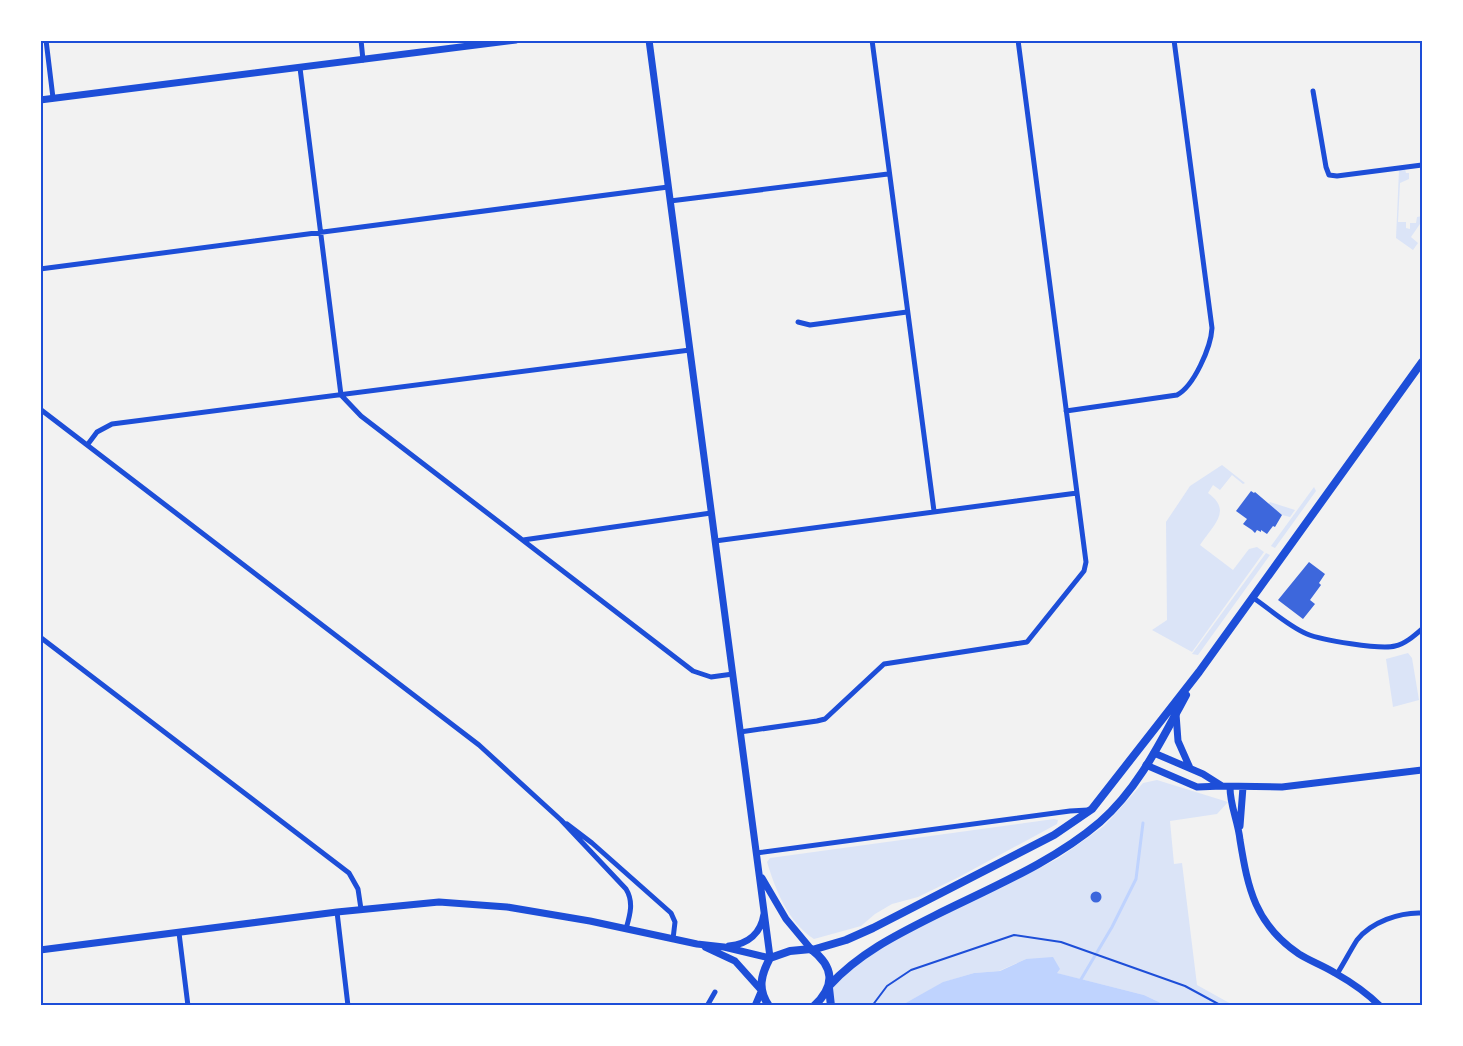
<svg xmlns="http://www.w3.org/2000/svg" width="1463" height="1046" font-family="Mulish,sans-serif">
	<rect width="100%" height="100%" fill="#f2f2f2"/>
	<!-- green -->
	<path fill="#dbe4f7" d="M1405 169 1406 173H1409V179L1400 183 1398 222H1406V228L1410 229V223H1416L1417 217 1422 216V221L1411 237 1418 243 1413 250 1396 238 1399 170Z
		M1222 465 1245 483 1243 484 1232 475 1220 490 1213 485 1208 493C1233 511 1213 525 1200 545L1233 570 1249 549 1257 547 1264 552 1192 652 1152 630 1167 620 1166 522 1190 486Z
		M1314 487 1316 491 1275 548 1271 546Z
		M1270 502 1273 503 1295 510 1290 517 1282 515 1268 504Z
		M1266 553 1270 555 1198 655 1192 654Z
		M1408 653 1412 658 1419 700 1393 707 1386 659Z
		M1157 780 1228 802 1217 814 1170 821 1174 864 1182 863 1197 985 1233 1005H1165L1144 995 1056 973 1026 959 999 971 974 973 944 982 902 1005H834L829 986 846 968 922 921 1001 888 1059 858 1104 826 1143 783Z
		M1054 819 1058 820 1057 824 959 877 918 897 892 904 875 914 861 926 814 939C788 922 776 891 767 862L770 858Z"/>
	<!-- water -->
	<path fill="#bfd3fe" d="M1053 957 1060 969 1057 973 1144 995 1165 1005H902L943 982 974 973 1000 971 1026 959Z"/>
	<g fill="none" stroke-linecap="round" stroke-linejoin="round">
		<!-- stream -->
		<path stroke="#bfd3fe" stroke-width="3" d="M1080 981 1112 927 1136 879 1143 823"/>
	</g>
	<!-- building -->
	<path fill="#3d67dc" d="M1251 491 1254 493 1255 492 1282 515 1275 527 1273 526 1267 534 1261 530V532L1257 530 1255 533 1252 530 1243 524 1247 519 1236 511Z
		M1309 562 1325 574 1319 583 1321 585 1310 600 1315 604 1303 619 1278 600Z
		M1090.5 897a5.5 5.5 0 1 1 11 0a5.5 5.5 0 1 1-11 0Z"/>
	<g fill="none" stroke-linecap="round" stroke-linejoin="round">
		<!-- path -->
		<path stroke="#1d4ed8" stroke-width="2" d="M872 1006 887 986 911 970 1014 935 1061 942 1185 986 1222 1006"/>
		<!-- minor -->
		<path stroke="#1d4ed8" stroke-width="5" d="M46 40 53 98
			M361 40 363 60
			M872 40 934 511
			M300 68 341 395 361 416 693 671 711 677 733 674
			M1313 91 1326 167 1329 175 1337 176 1422 165
			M670 201 888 174
			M40 269 668 187
			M798 322 810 325 907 312
			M40 409 479 745 561 820 626 889C634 902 630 915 626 929
			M1066 411 1177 395C1194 386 1211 347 1212 328L1174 40
			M88 444 97 432 112 424 690 350
			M523 540 711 513
			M715 541 1077 493
			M1252 597C1270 609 1288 626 1307 634 1321 640 1381 650 1395 646 1405 644 1414 636 1422 629
			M40 637 349 873 358 889 361 909
			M740 732 817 721 825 719 884 664 1027 642 1084 571 1086 562 1018 40
			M567 824 592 843 671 913 675 922 673 939
			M756 853 1070 811 1088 810
			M337 912 348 1006
			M179 933 188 1006
			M1337 974C1344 963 1350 951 1357 940 1371 922 1400 912 1422 913
			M707 1006 715 992"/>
		<!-- tertiary -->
		<path stroke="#1d4ed8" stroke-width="7" d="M649 40 770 957
			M40 100 516 40
			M1176 714 1178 741 1190 768
			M1154 753 1203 774 1222 786
			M1146 765 1197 787 1222 786 1282 787 1422 770
			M1230 787C1230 806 1238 821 1240 840 1248 889 1255 924 1299 954 1310 961 1324 966 1335 973 1351 982 1367 993 1380 1006
			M1240 826 1243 787
			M762 878 786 919 811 949
			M729 946C748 944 761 933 764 914
			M705 947 735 961 761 990
			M40 950 337 912 439 902 507 907 590 921 697 944 724 947 770 958
			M755 1006 761 992"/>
		<!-- secondary -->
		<path stroke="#1d4ed8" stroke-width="8" d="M812 950 846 940 873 928 1054 835 1092 809 1199 672 1422 362
			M829 986C858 954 896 935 934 916 990 888 1052 863 1100 822 1139 788 1162 739 1186 695
			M829 988 831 1006
			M769 1006C757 989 761 975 770 958L790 951 811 949C834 967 836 985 814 1006"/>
	</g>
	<!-- border -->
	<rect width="1463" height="1046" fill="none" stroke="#ffffff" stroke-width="84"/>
	<rect x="42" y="42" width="1379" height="962" fill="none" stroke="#1d4ed8" stroke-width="2"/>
</svg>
